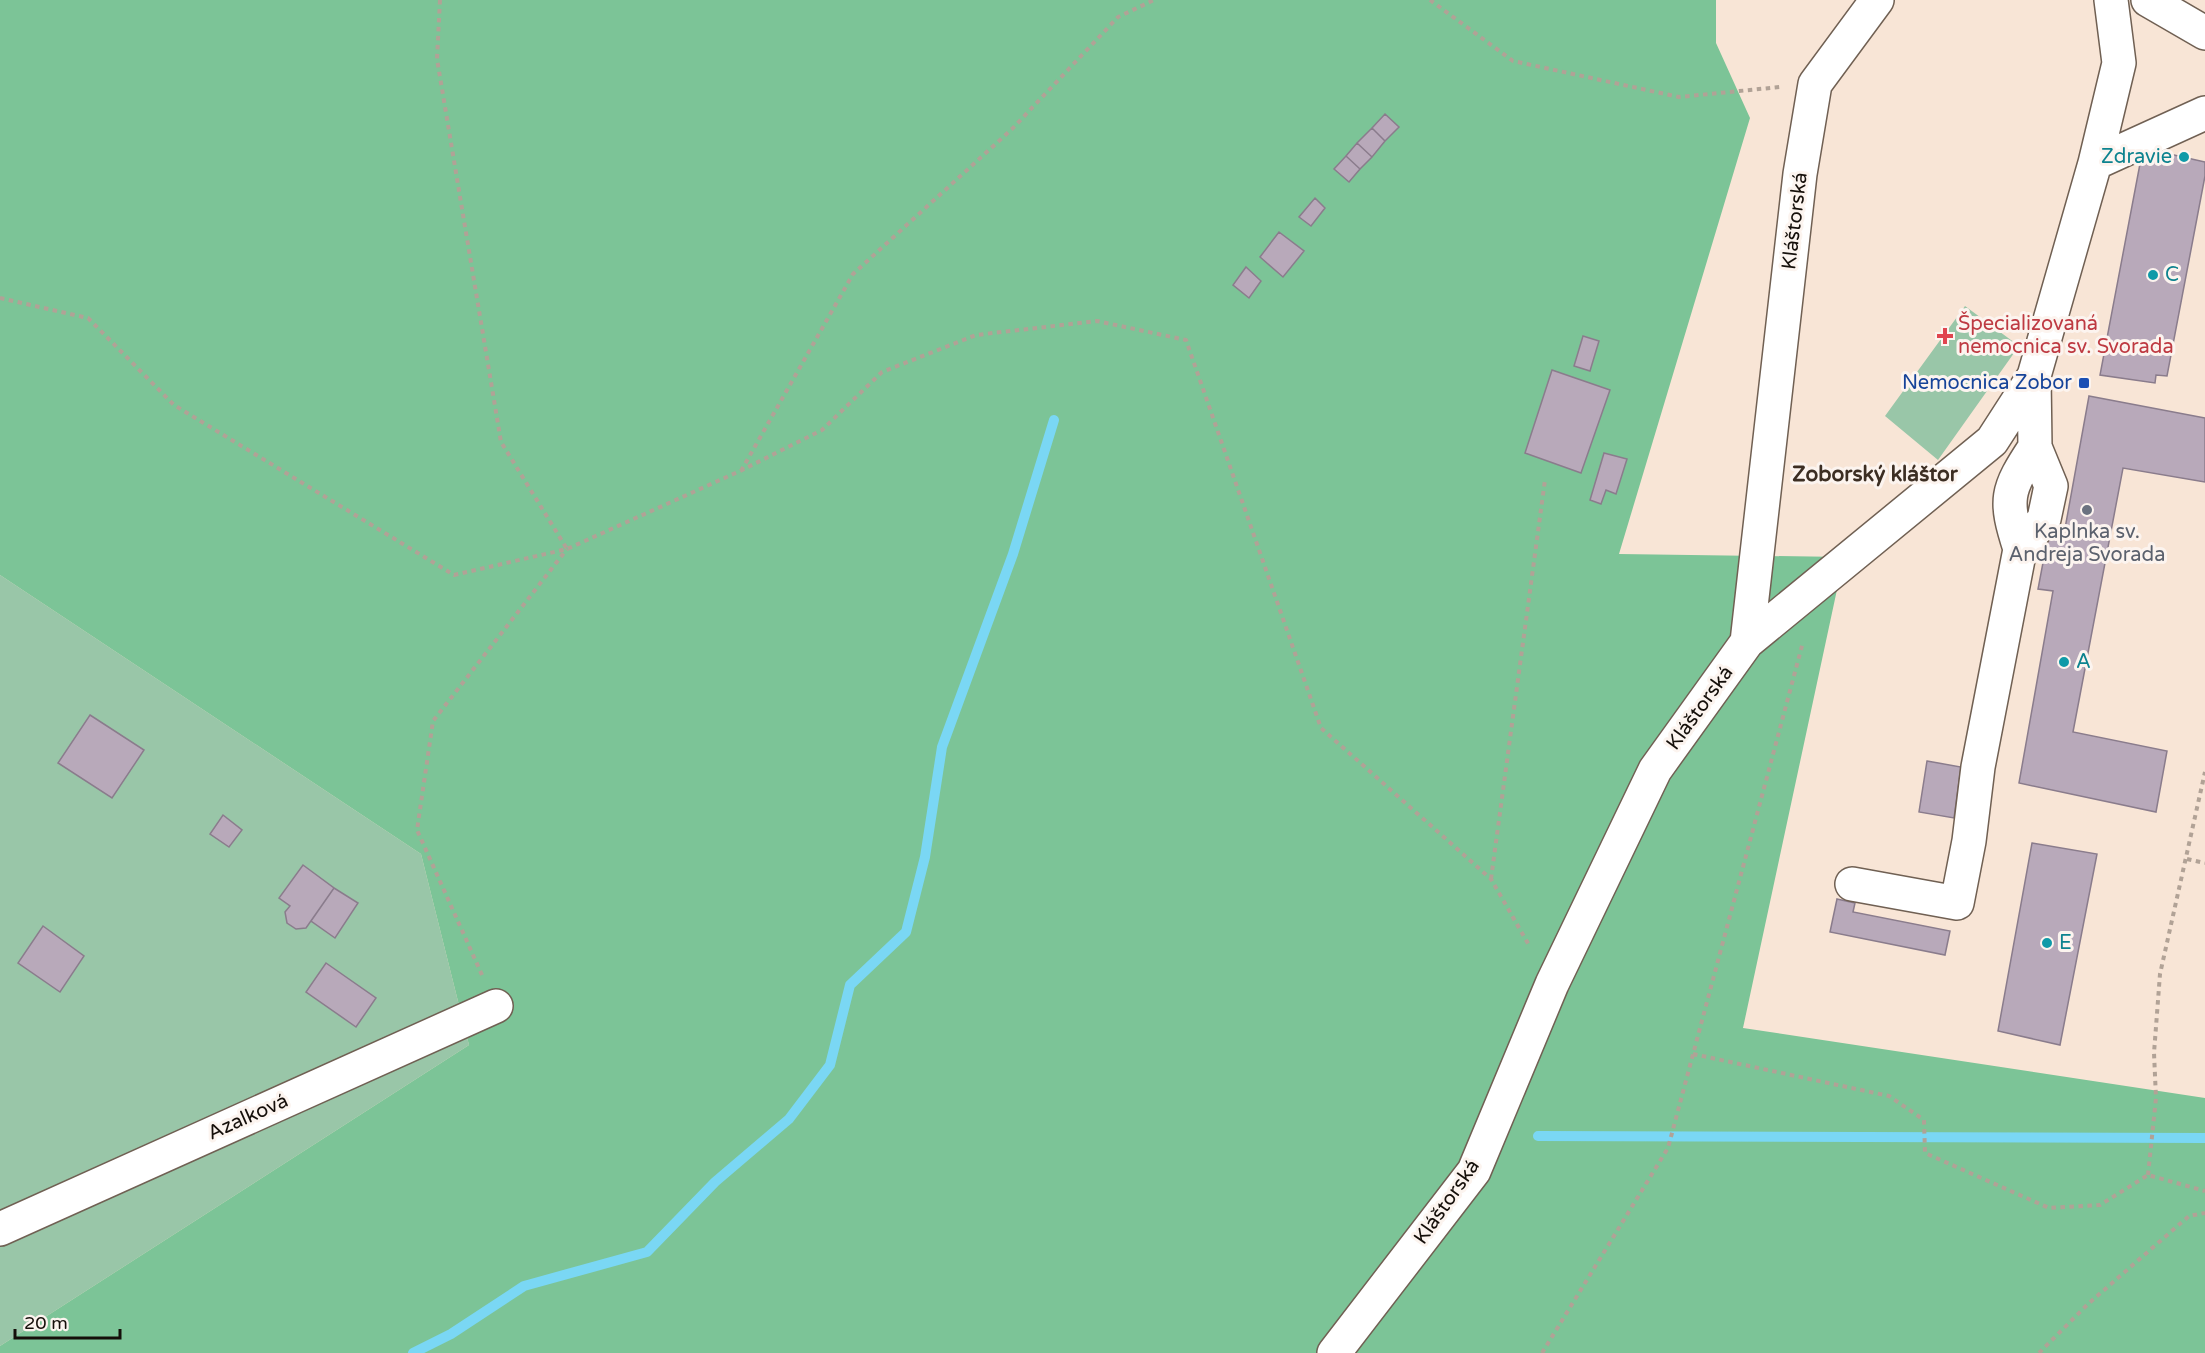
<svg xmlns="http://www.w3.org/2000/svg" width="2205" height="1353" font-family="'Varela Round',sans-serif">
	<rect width="100%" height="100%" fill="#f8e5d6"/>
	<!-- green -->
	<path fill="#99c6a8" d="M1965 306 2019 346 1938 460 1885 416Z
		M0 575 421 854 469 1045 0 1346Z"/>
	<!-- forest -->
	<path fill="#7cc497" d="M0 0H1716V43L1750 118 1619 554 1844 557 1743 1028 2205 1098V1353H0V1346L469 1045 421 854 0 575Z"/>
	<g fill="none" stroke-linecap="round" stroke-linejoin="round">
		<!-- stream -->
		<path stroke="#7ad7f4" stroke-width="10" d="M1538 1136 2205 1138
			M413 1353 451 1334 524 1286 647 1252 715 1182 789 1119 830 1065 850 985 906 932 925 857 942 747 1013 554 1054 420"/>
	</g>
	<!-- building -->
	<path fill="#b8a9ba" stroke="#8a7c8c" stroke-width="1.5" d="M1385 114 1399 127 1385 141 1372 128Z
		M1372 128 1385 141 1372 157 1357 143Z
		M1357 143 1372 157 1360 169 1346 156Z
		M2143 148 2205 162V176L2167 376 2156 375 2155 383 2100 375Z
		M1346 156 1360 169 1349 182 1334 169Z
		M1315 198 1325 208 1311 226 1299 217Z
		M1279 232 1304 251 1283 277 1260 257Z
		M1246 267 1261 281 1249 298 1233 285Z
		M1583 336 1599 341 1590 371 1574 366Z
		M1552 370 1610 390 1581 473 1525 453Z
		M2089 396 2205 418V482L2123 468 2073 732 2167 751 2156 812 2019 783 2053 591 2038 589 2049 531 2064 534Z
		M1604 453 1627 459 1616 494 1606 490 1601 504 1590 500Z
		M90 715 144 750 112 798 58 763Z
		M1927 761 1961 767 1954 818 1919 812Z
		M223 815 242 830 229 847 210 834Z
		M2032 843 2097 854 2060 1045 1998 1031Z
		M303 865 334 888 306 928 296 929 287 923 285 912 290 906 279 898Z
		M334 888 358 903 335 938 311 921Z
		M1837 899 1855 903 1853 912 1950 931 1945 955 1830 932Z
		M43 926 84 956 60 992 18 963Z
		M326 963 376 998 356 1027 306 992Z"/>
	<g fill="none" stroke-linecap="round" stroke-linejoin="round">
		<!-- minor casing -->
		<g stroke="#706053" stroke-width="36">
			<path id="minor" d="M2148 0 2205 33
				M2095 163 2205 113
				M2020 549C2004 499 2006 491 2035 447
				M1747 642 1992 441 2034 376
				M1852 884 1957 903 1969 841 1978 767 2020 549 2044 519 2051 486 2035 447 2034 376 2095 163 2119 63 2111 0
				M0 1229 496 1006
				M1334 1353 1474 1171 1552 984 1655 770 1747 642 1800 174 1815 84 1877 0"/>
		</g>
		<!-- path -->
		<path stroke="#b1a296" stroke-width="4" stroke-dasharray="4.5 4.5" stroke-linecap="butt" d="M440 0 437 59 501 442 567 549
			M1430 0 1513 61 1679 97 1780 87
			M0 298 88 318 174 405 454 575 567 549 740 471 822 430 882 372 976 335 1097 321 1186 340 1321 728 1491 879 1530 947
			M741 471 853 274 1012 129 1118 17 1154 0
			M2187 859 2205 863
			M1491 879 1545 480
			M482 975 417 830 433 721 567 549
			M1693 1054 1889 1096 1924 1120 1925 1153 2049 1208 2100 1205 2148 1175 2205 1191
			M2148 1175 2156 1098 2154 1053 2160 974 2205 772
			M1542 1353 1668 1148 1803 642
			M2039 1353 2088 1304 2189 1216 2205 1213"/>
		<!-- minor -->
		<use href="#minor" stroke="#fff" stroke-width="33"/>
	</g>
	<!-- markers -->
	<g fill="#0f9aa8" stroke="#fcf4ef" stroke-width="2">
		<circle cx="2184" cy="157" r="6"/>
		<circle cx="2153" cy="275" r="6"/>
		<circle cx="2064" cy="662" r="6"/>
		<circle cx="2047" cy="943" r="6"/>
	</g>
	<path fill="#e0444e" stroke="#fcf4ef" stroke-width="2" d="M1942 327h6v6h6v6h-6v6h-6v-6h-6v-6h6z"/>
	<rect fill="#1a4fb4" stroke="#fcf4ef" stroke-width="2" x="2078" y="377" width="12" height="12" rx="3"/>
	<circle fill="#6b7280" stroke="#fcf4ef" stroke-width="2" cx="2087" cy="510" r="6"/>
	<g text-anchor="middle" dominant-baseline="central" stroke-width="6" stroke-linejoin="round" paint-order="stroke">
		<!-- culture labels -->
		<g font-size="20" fill="#0d838f" stroke="#fcf4ef" text-anchor="start">
			<text x="2172" y="157" text-anchor="end">Zdravie</text>
			<text x="2165" y="275">C</text>
			<text x="2076" y="662">A</text>
			<text x="2059" y="943">E</text>
		</g>
		<!-- street labels -->
		<g font-size="20" fill="#150f0a" stroke="#fcf4ef">
			<text transform="translate(1795 221) rotate(-83)">Kláštorská</text>
			<text transform="translate(1700 708) rotate(-54)">Kláštorská</text>
			<text transform="translate(248 1117) rotate(-24)">Azalková</text>
			<text transform="translate(1447 1202) rotate(-55)">Kláštorská</text>
		</g>
		<!-- health labels -->
		<g font-size="20" fill="#be3a42" stroke="#fcf4ef" text-anchor="start">
			<text x="1958" y="324">Špecializovaná<tspan x="1958" dy="23">nemocnica sv. Svorada</tspan></text>
		</g>
		<!-- transit labels -->
		<g font-size="20" fill="#164399" stroke="#fcf4ef" text-anchor="end">
			<text x="2072" y="383">Nemocnica Zobor</text>
		</g>
		<!-- worship labels -->
		<g font-size="20" fill="#5b616d" stroke="#fcf4ef">
			<text x="2087" y="532">Kaplnka sv.<tspan x="2087" dy="23">Andreja Svorada</tspan></text>
		</g>
		<!-- neighbourhood labels -->
		<g font-size="21" font-weight="bold" fill="#3c2e23" stroke="#fcf4ef">
			<text x="1875" y="474">Zoborský kláštor</text>
		</g>
	</g>
	<!-- scale -->
	<path d="M15 1329v9h105v-9" fill="none" stroke="#150f0a" stroke-width="3"/>
	<text x="24" y="1329" font-size="18" fill="#150f0a" stroke="#fcf4ef" stroke-width="4.5" paint-order="stroke">20 m</text>
</svg>
